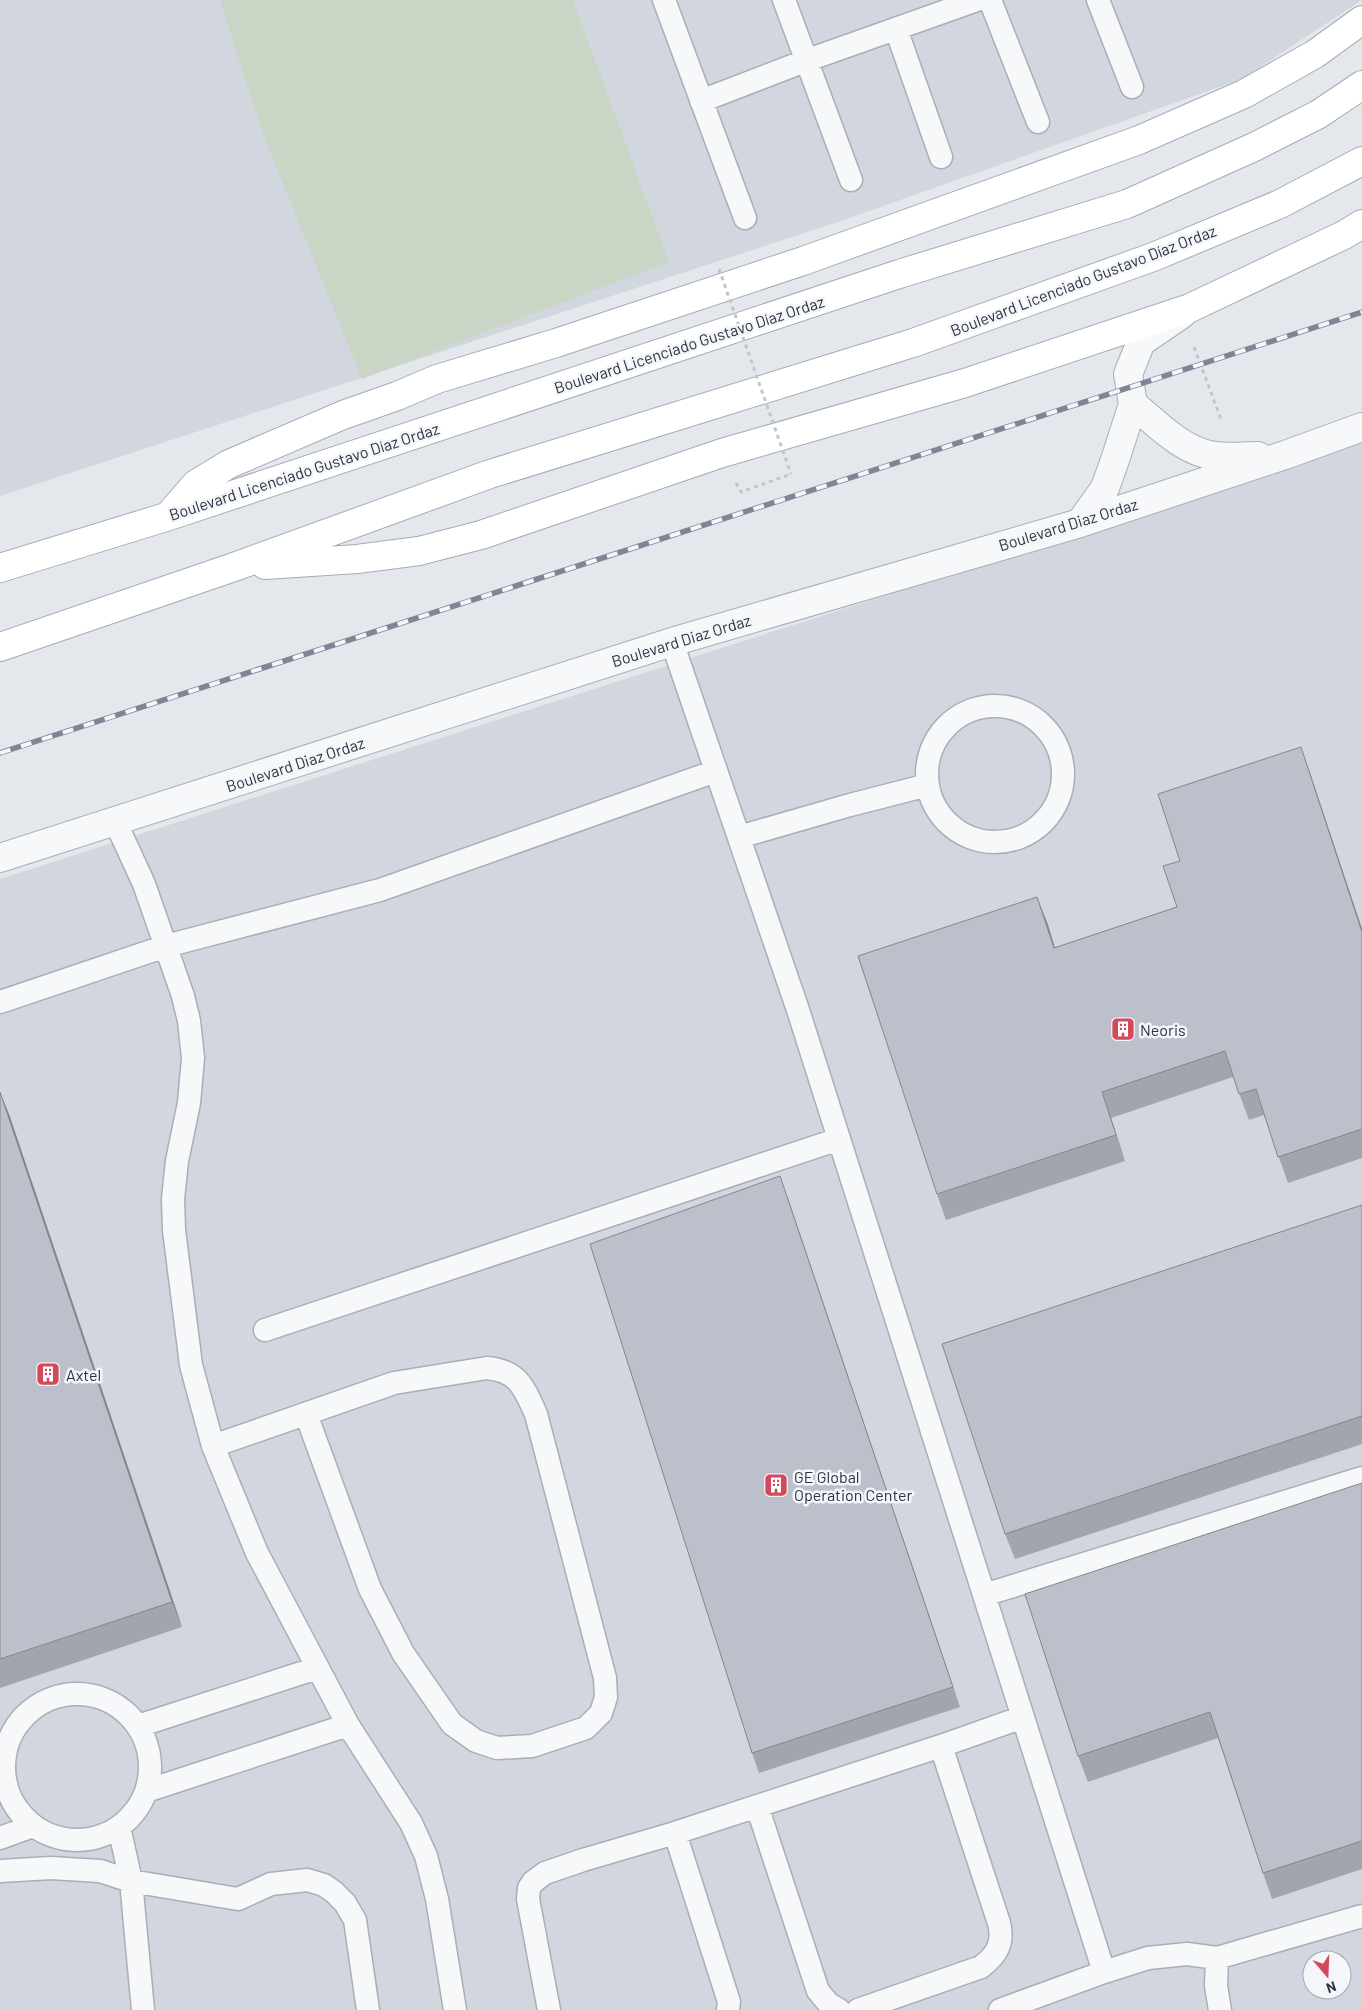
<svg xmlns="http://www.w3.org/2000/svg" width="1362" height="2010" font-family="Barlow,sans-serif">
	<rect width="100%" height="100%" fill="#e4e7ec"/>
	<!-- built -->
	<path fill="#d2d6de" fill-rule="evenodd" d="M0 0H1362L1242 79 844 220 0 496Z
		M1362 443V2010H0V879ZM1312 1960H1342V1990H1312Z"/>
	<!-- green -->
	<path fill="#c9d6c5" d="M220 0H573L669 262 362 379 264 137Z"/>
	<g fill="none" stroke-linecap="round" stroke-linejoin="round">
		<!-- service casing -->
		<g stroke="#a9aeb7" stroke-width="25">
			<path id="service" d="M664 0 745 218
				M784 0 851 180
				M990 0 1038 122
				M1098 0 1132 87
				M896 29 941 157
				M701 101 805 61 977 0
				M672 642 798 1010 1104 1972
				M927 774a68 68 0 1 1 136 0a68 68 0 1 1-136 0Z
				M115 821 144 884 183 996 189 1021 193 1058 189 1103 177 1161 173 1199 174 1230 191 1365 213 1446 257 1553 348 1725 411 1823 426 1856 437 1899 455 2010
				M739 837 850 805 928 785
				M0 1002 166 946 380 890 716 771
				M265 1330 839 1139
				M213 1446 394 1383 487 1368C519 1371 524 1388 536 1414L605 1678 606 1697 601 1713 586 1728 532 1746 497 1748 476 1741 452 1724 403 1653 370 1589 306 1414
				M984 1595 1362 1478
				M4 1767a73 73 0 1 1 146 0a73 73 0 1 1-146 0Z
				M138 1726 317 1668
				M146 1791 348 1725
				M757 1806 818 1991 829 2004 839 2010
				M119 1827 131 1881 143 2010
				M675 1833 729 2002 728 2010
				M0 1838 33 1826
				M0 1871 51 1868 100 1871 131 1881 238 1899 271 1884 307 1880 324 1885 334 1892 345 1903 355 1920 368 2010
				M1217 1958 1216 1986 1220 2010
				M549 2010 528 1899 529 1888 533 1882 545 1873 583 1860 675 1833 941 1746 1023 1717
				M858 2010 981 1967C997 1955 1004 1943 999 1923L941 1746
				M1000 2010 1104 1972 1148 1958 1187 1954 1217 1958 1362 1916"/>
		</g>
		<!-- tertiary casing -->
		<g stroke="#a9aeb7" stroke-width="30">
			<path id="tertiary" d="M1133 404C1156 423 1183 452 1215 456 1229 458 1244 456 1258 456
				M1080 523 1105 488 1115 460 1133 404 1128 374 1141 342 1182 314
				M0 858 672 642 1080 523 1285 455 1362 427"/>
		</g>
		<!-- primary casing -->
		<g stroke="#a3abb8" stroke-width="30">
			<path id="primary" d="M170 514 196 484 229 464 343 415 397 396 437 379 556 343 803 261 1139 140 1244 94 1315 54 1362 20
				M265 565 357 559 419 551 481 535 722 453 965 383 1190 308 1344 235 1362 224
				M0 568 169 516 899 274 1127 204 1254 147 1319 114 1362 85
				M0 647 234 567 490 474 913 343 1153 257 1280 204 1362 161"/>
		</g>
		<!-- path -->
		<path stroke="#c2c5cb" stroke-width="3" stroke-dasharray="4 4" stroke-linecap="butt" d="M1194 347 1221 419
			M736 483 741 492 791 474"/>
		<!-- service -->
		<use href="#service" stroke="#f7f8fa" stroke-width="22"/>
		<!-- tertiary -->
		<use href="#tertiary" stroke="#f7f8fa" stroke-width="28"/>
		<!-- primary -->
		<use href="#primary" stroke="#fff" stroke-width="28"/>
		<!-- rail casing -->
		<g stroke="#7d8696" stroke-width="5.5">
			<path id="rail" d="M0 753 1362 312"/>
		</g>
		<!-- rail -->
		<use href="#rail" stroke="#f4f6f9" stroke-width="4" stroke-dasharray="11" stroke-linecap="butt"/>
		<!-- path-bridge -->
		<path stroke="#c2c5cb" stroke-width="3" stroke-dasharray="4 4" stroke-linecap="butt" d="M719 269 791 474"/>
	</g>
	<!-- wall -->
	<path fill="#a1a5ae" d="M1310 773 1362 929V1158L1288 1183 1264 1115 1249 1120 1233 1077 1111 1118 1125 1161 946 1220 937 1194 1047 922 1055 948 1177 907 1180 861Z
		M0 1092 10 1117 182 1627 0 1688Z
		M787 1196 960 1707 759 1773 752 1753Z
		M1362 1205V1444L1015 1559 1005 1534Z
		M1362 1483V1869L1272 1899 1263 1873 1218 1738 1088 1782 1078 1756Z"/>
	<!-- shaded-wall -->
	<path fill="#83868d" d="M1301 747 1310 773 1362 929V932Z
		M1037 897 1047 922 1063 974 1054 948Z
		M0 1092 10 1117 182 1627 172 1602Z
		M1102 1092 1111 1118 1125 1161 1116 1135Z
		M780 1176 787 1196 960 1707 953 1687Z"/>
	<!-- building -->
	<path fill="#bbc0ca" stroke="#83868d" d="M1301 747 1362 932V1129L1278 1157 1256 1089 1239 1094 1225 1051 1102 1092 1116 1135 937 1194 858 956 1037 897 1054 948 1177 907 1163 866 1180 861 1158 794Z
		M0 1092 172 1602 0 1659Z
		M780 1176 953 1687 752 1753 590 1244Z
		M1362 1205V1416L1005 1534 942 1344Z
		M1362 1483V1841L1263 1873 1210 1712 1078 1756 1025 1594Z"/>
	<!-- icons -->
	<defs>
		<g id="building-square" transform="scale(1.25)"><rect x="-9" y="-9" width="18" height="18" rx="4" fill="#d1495b" stroke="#f4f6f9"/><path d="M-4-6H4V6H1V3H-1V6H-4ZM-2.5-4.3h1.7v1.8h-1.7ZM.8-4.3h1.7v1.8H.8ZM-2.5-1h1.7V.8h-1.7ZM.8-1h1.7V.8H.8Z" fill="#fff"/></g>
	</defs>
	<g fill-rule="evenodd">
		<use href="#building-square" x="1123" y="1029"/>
		<use href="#building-square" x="48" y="1374"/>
		<use href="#building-square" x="776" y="1485"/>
	</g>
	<g text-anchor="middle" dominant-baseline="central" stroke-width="5" stroke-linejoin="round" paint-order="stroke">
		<!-- street labels -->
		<g font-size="16" fill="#2b3445" stroke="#f4f6f9">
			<text transform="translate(1083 280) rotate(-21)">Boulevard Licenciado Gustavo Díaz Ordaz</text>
			<text transform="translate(689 344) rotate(-18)">Boulevard Licenciado Gustavo Díaz Ordaz</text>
			<text transform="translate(304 471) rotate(-18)">Boulevard Licenciado Gustavo Díaz Ordaz</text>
			<text transform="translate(1068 524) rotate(-17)">Boulevard Diaz Ordaz</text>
			<text transform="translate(681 640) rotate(-17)">Boulevard Diaz Ordaz</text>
			<text transform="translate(295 764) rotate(-18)">Boulevard Diaz Ordaz</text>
		</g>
		<!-- poi labels -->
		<g font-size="16" fill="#2b3445" stroke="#f4f6f9" text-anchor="start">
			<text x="1140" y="1029">Neoris</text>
			<text x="66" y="1374">Axtel</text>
			<text x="794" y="1476">GE Global<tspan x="794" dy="18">Operation Center</tspan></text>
		</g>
	</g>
	<!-- north arrow -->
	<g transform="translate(1327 1975) rotate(161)"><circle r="24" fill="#f4f6f9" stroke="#a4a8b1"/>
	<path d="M0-4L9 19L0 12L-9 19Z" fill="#d1495b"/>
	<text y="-8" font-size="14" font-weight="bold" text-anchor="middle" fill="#2b3445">N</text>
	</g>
</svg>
